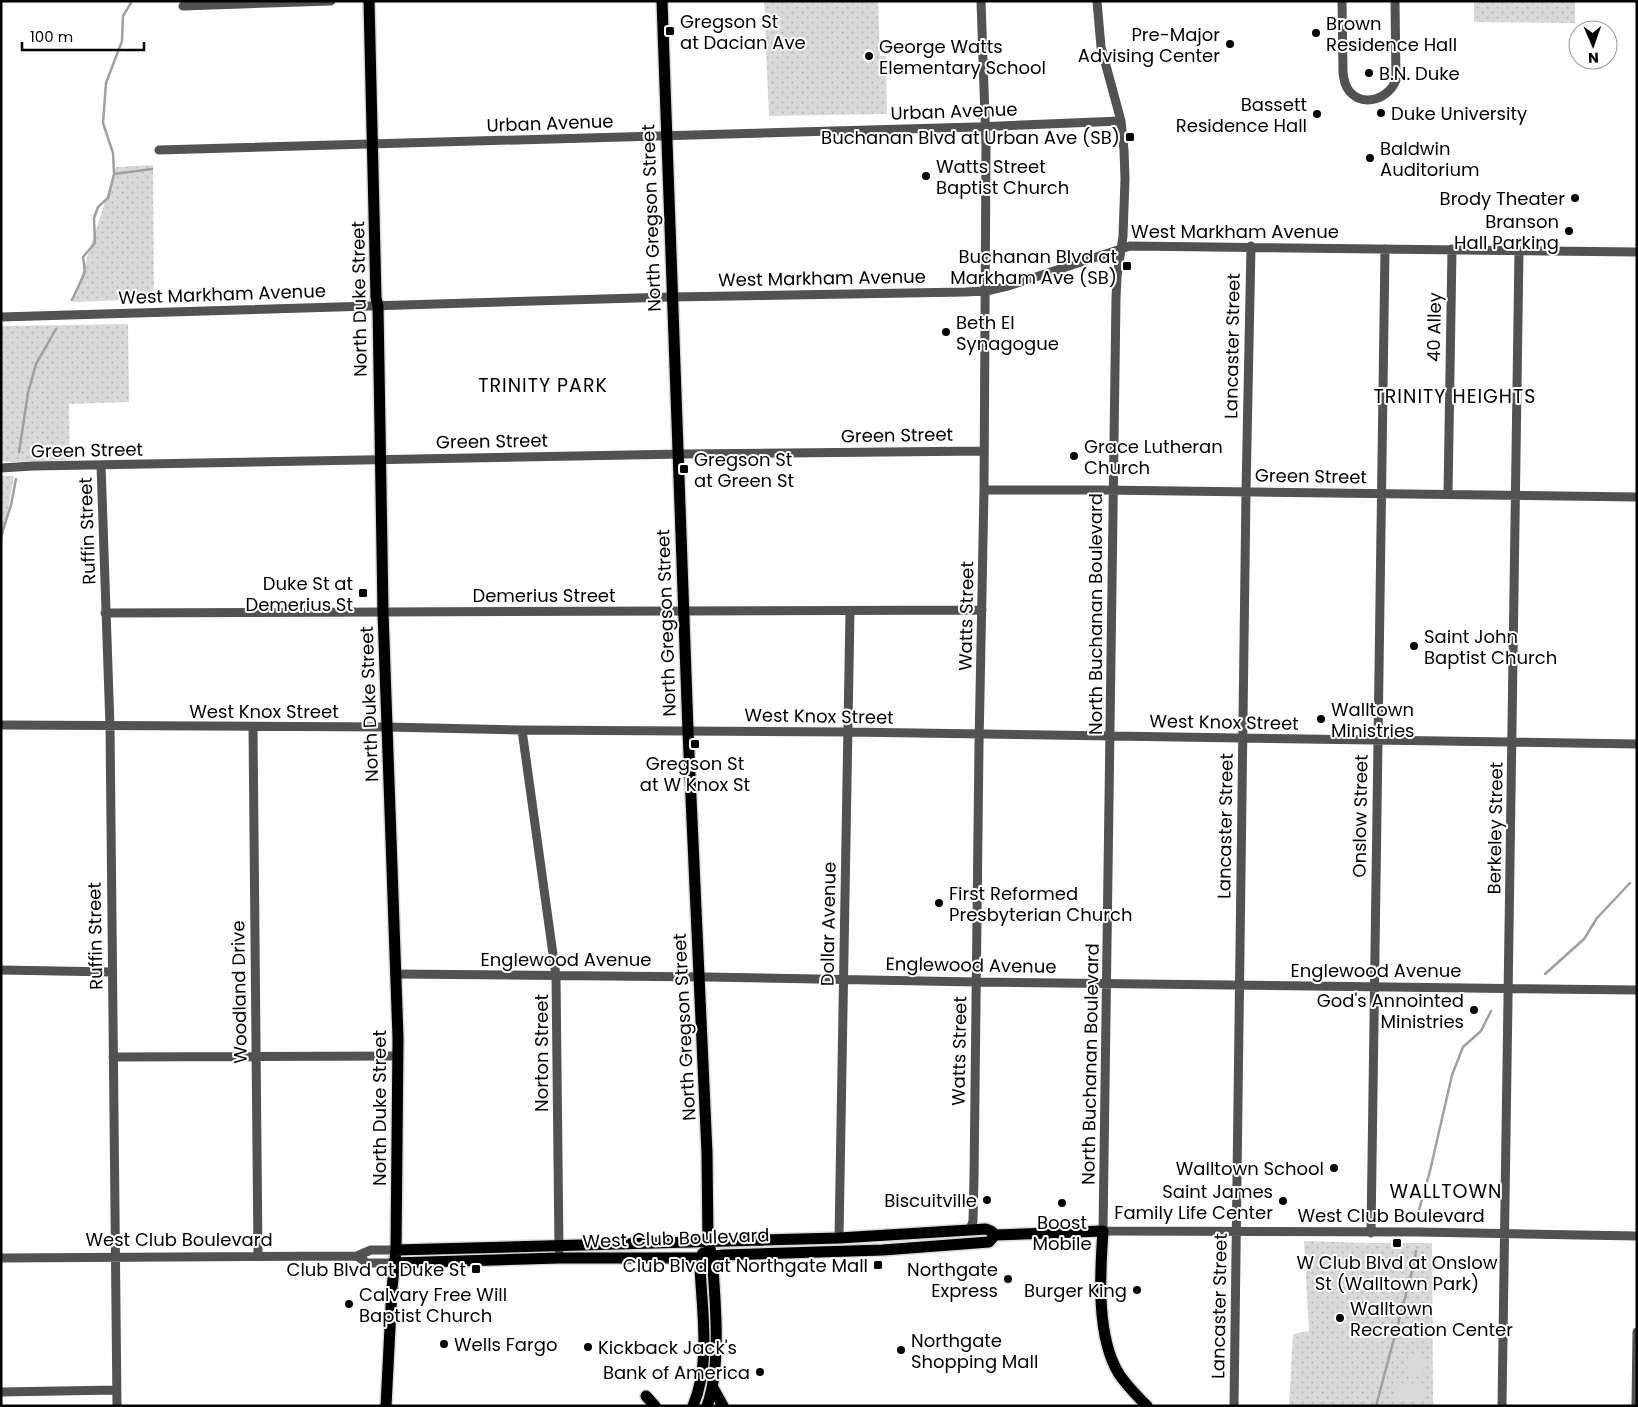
<svg xmlns="http://www.w3.org/2000/svg" width="1638" height="1407" font-family="Poppins,sans-serif">
	<defs>
		<pattern id="park-dots" width="8" height="8" patternUnits="userSpaceOnUse" patternTransform="scale(1.25)"><rect width="8" height="8" fill="#d9d9d9"/><path d="M2 2h.1M6 6h.1" fill="none" stroke="#b8b8b8" stroke-width="1.8" stroke-linecap="round"/></pattern>
	</defs>
	<rect width="100%" height="100%" fill="#fff"/>
	<!-- park -->
	<path fill="url(#park-dots)" d="M764 1H878L880 56H886L887 114 769 116Z
		M1474 1H1575V23L1474 22Z
		M153 165 154 299 73 302 116 167Z
		M128 324 129 402 69 404 70 460 12 462 1 461V326Z
		M1 476H14L1 549Z
		M1304 1241 1371 1243H1432L1433 1406H1289L1293 1334 1309 1331Z"/>
	<!-- pitch -->
	<path fill="#d9d9d9" d="M1408 1354 1424 1355 1423 1376 1407 1375Z
		M1397 1383 1426 1385 1425 1400 1396 1399Z"/>
	<g fill="none" stroke-linecap="round" stroke-linejoin="round">
		<!-- stream -->
		<path stroke="#a0a0a0" stroke-width="2.5" d="M114 174 152 169
			M72 300 85 272 83 257 95 243 94 218 98 207 108 198 114 174 113 153 103 123 106 83 122 41 123 16 132 1
			M19 452 28 393 36 364 56 329
			M1 536 11 505 16 479
			M1545 974 1584 939 1597 918 1630 883
			M1417 1217 1430 1171 1452 1075 1463 1047 1481 1031 1491 1011
			M1376 1406 1414 1264 1416 1251"/>
		<!-- major casing -->
		<g stroke="#dbdbdb" stroke-width="14">
			<path id="major" d="M369 1 376 298 378 306 383 612 398 1038 396 1250 392 1288 386 1406
				M662 1 688 731 707 1153 708 1242 712 1255C715 1299 722 1365 707 1406
				M396 1250 839 1238 986 1229 991 1231 995 1235 1103 1231C1100 1273 1096 1337 1119 1374 1127 1386 1137 1396 1147 1406
				M394 1263 559 1258H700L723 1255 883 1250 989 1242 995 1235
				M713 1388 723 1406
				M646 1396 655 1406
				M693 1406C711 1363 702 1312 700 1267V1258L703 1253"/>
		</g>
		<!-- minor -->
		<path stroke="#525252" stroke-width="9" d="M1097 1 1101 47 1121 121 1124 150 1125 179 1123 236 1117 277 1116 298C1110 609 1109 920 1103 1231L1419 1232 1637 1236
			M1342 1 1343 73C1344 80 1345 87 1350 92 1365 108 1389 98 1396 80L1395 1
			M183 6 331 1
			M159 150 976 127 1121 121
			M1 317 671 297 965 292 986 291 1008 286 1130 246 1637 252
			M101 465 110 726 117 1406
			M1 468 33 466 683 454 984 451
			M984 490H1102L1637 497
			M1448 494 1452 249
			M105 613 982 610
			M1 725 387 727 522 730 848 732 1637 744
			M253 727 258 1256
			M522 730 556 976 559 1250
			M1 970 112 972
			M395 974 706 977 976 982 1637 990
			M113 1057 398 1056
			M970 1230 973 1221 974 1178 979 745 984 490 986 146 981 1
			M1371 1233 1385 249
			M839 1238 850 611
			M357 1256 367 1263H394
			M1 1258 357 1256 371 1250H396
			M1 1392 116 1390
			M1234 1406 1246 492 1251 246
			M1502 1406 1519 251
			M1636 1406 1637 1332"/>
		<!-- major -->
		<use href="#major" stroke="#000" stroke-width="11"/>
	</g>
	<!-- markers -->
	<g fill="#000" stroke="#fff" stroke-width="2">
		<rect x="665" y="26" width="10" height="10" rx="2.5"/>
		<circle cx="1316" cy="33" r="5"/>
		<circle cx="1230" cy="44" r="5"/>
		<circle cx="869" cy="56" r="5"/>
		<circle cx="1369" cy="73" r="5"/>
		<circle cx="1381" cy="113" r="5"/>
		<circle cx="1317" cy="114" r="5"/>
		<rect x="1125" y="132" width="10" height="10" rx="2.5"/>
		<circle cx="1370" cy="158" r="5"/>
		<circle cx="926" cy="176" r="5"/>
		<circle cx="1575" cy="198" r="5"/>
		<circle cx="1569" cy="231" r="5"/>
		<rect x="1122" y="261" width="10" height="10" rx="2.5"/>
		<circle cx="946" cy="332" r="5"/>
		<circle cx="1074" cy="456" r="5"/>
		<rect x="679" y="464" width="10" height="10" rx="2.5"/>
		<rect x="358" y="588" width="10" height="10" rx="2.5"/>
		<circle cx="1414" cy="646" r="5"/>
		<circle cx="1321" cy="719" r="5"/>
		<rect x="690" y="739" width="10" height="10" rx="2.5"/>
		<circle cx="939" cy="903" r="5"/>
		<circle cx="1474" cy="1010" r="5"/>
		<circle cx="1334" cy="1168" r="5"/>
		<circle cx="987" cy="1200" r="5"/>
		<circle cx="1283" cy="1201" r="5"/>
		<circle cx="1062" cy="1203" r="5"/>
		<rect x="1392" y="1238" width="10" height="10" rx="2.5"/>
		<rect x="873" y="1260" width="10" height="10" rx="2.5"/>
		<rect x="471" y="1264" width="10" height="10" rx="2.5"/>
		<circle cx="1008" cy="1279" r="5"/>
		<circle cx="1137" cy="1290" r="5"/>
		<circle cx="349" cy="1304" r="5"/>
		<circle cx="1340" cy="1318" r="5"/>
		<circle cx="444" cy="1344" r="5"/>
		<circle cx="588" cy="1347" r="5"/>
		<circle cx="901" cy="1350" r="5"/>
		<circle cx="760" cy="1372" r="5"/>
	</g>
	<g text-anchor="middle" dominant-baseline="central" stroke-width="4" stroke-linejoin="round" paint-order="stroke">
		<!-- poi labels -->
		<g font-size="18" fill="#000" stroke="#fff" text-anchor="start">
			<text x="680" y="21">Gregson St<tspan x="680" dy="21">at Dacian Ave</tspan></text>
			<text x="1326" y="23">Brown<tspan x="1326" dy="21">Residence Hall</tspan></text>
			<text x="1220" y="34" text-anchor="end">Pre-Major<tspan x="1220" dy="21">Advising Center</tspan></text>
			<text x="879" y="46">George Watts<tspan x="879" dy="21">Elementary School</tspan></text>
			<text x="1379" y="73">B.N. Duke</text>
			<text x="1307" y="104" text-anchor="end">Bassett<tspan x="1307" dy="21">Residence Hall</tspan></text>
			<text x="1391" y="113">Duke University</text>
			<text x="1120" y="137" text-anchor="end">Buchanan Blvd at Urban Ave (SB)</text>
			<text x="1380" y="148">Baldwin<tspan x="1380" dy="21">Auditorium</tspan></text>
			<text x="936" y="166">Watts Street<tspan x="936" dy="21">Baptist Church</tspan></text>
			<text x="1565" y="198" text-anchor="end">Brody Theater</text>
			<text x="1559" y="221" text-anchor="end">Branson<tspan x="1559" dy="21">Hall Parking</tspan></text>
			<text x="1117" y="256" text-anchor="end">Buchanan Blvd at<tspan x="1117" dy="21">Markham Ave (SB)</tspan></text>
			<text x="956" y="322">Beth El<tspan x="956" dy="21">Synagogue</tspan></text>
			<text x="1084" y="446">Grace Lutheran<tspan x="1084" dy="21">Church</tspan></text>
			<text x="694" y="459">Gregson St<tspan x="694" dy="21">at Green St</tspan></text>
			<text x="353" y="583" text-anchor="end">Duke St at<tspan x="353" dy="21">Demerius St</tspan></text>
			<text x="1424" y="636">Saint John<tspan x="1424" dy="21">Baptist Church</tspan></text>
			<text x="1331" y="709">Walltown<tspan x="1331" dy="21">Ministries</tspan></text>
			<text x="695" y="763" text-anchor="middle">Gregson St<tspan x="695" dy="21">at W Knox St</tspan></text>
			<text x="949" y="893">First Reformed<tspan x="949" dy="21">Presbyterian Church</tspan></text>
			<text x="1464" y="1000" text-anchor="end">God's Annointed<tspan x="1464" dy="21">Ministries</tspan></text>
			<text x="1324" y="1168" text-anchor="end">Walltown School</text>
			<text x="1273" y="1191" text-anchor="end">Saint James<tspan x="1273" dy="21">Family Life Center</tspan></text>
			<text x="977" y="1200" text-anchor="end">Biscuitville</text>
			<text x="1062" y="1222" text-anchor="middle">Boost<tspan x="1062" dy="21">Mobile</tspan></text>
			<text x="1397" y="1262" text-anchor="middle">W Club Blvd at Onslow<tspan x="1397" dy="21">St (Walltown Park)</tspan></text>
			<text x="868" y="1265" text-anchor="end">Club Blvd at Northgate Mall</text>
			<text x="466" y="1269" text-anchor="end">Club Blvd at Duke St</text>
			<text x="998" y="1269" text-anchor="end">Northgate<tspan x="998" dy="21">Express</tspan></text>
			<text x="1127" y="1290" text-anchor="end">Burger King</text>
			<text x="359" y="1294">Calvary Free Will<tspan x="359" dy="21">Baptist Church</tspan></text>
			<text x="1350" y="1308">Walltown<tspan x="1350" dy="21">Recreation Center</tspan></text>
			<text x="911" y="1340">Northgate<tspan x="911" dy="21">Shopping Mall</tspan></text>
			<text x="454" y="1344">Wells Fargo</text>
			<text x="598" y="1347">Kickback Jack's</text>
			<text x="750" y="1372" text-anchor="end">Bank of America</text>
		</g>
		<!-- street labels -->
		<g font-size="18" fill="#000" stroke="#fff">
			<text transform="translate(954 111) rotate(-2)">Urban Avenue</text>
			<text transform="translate(550 123) rotate(-2)">Urban Avenue</text>
			<text transform="translate(651 218) rotate(-92)">North Gregson Street</text>
			<text x="1235" y="231">West Markham Avenue</text>
			<text transform="translate(822 278) rotate(-1)">West Markham Avenue</text>
			<text transform="translate(222 294) rotate(-2)">West Markham Avenue</text>
			<text transform="translate(359 299) rotate(-91)">North Duke Street</text>
			<text transform="translate(1434 327) rotate(-89)">40 Alley</text>
			<text transform="translate(1232 346) rotate(-89)">Lancaster Street</text>
			<text transform="translate(897 435) rotate(-1)">Green Street</text>
			<text transform="translate(492 441) rotate(-1)">Green Street</text>
			<text transform="translate(87 450) rotate(-1)">Green Street</text>
			<text transform="translate(1311 476) rotate(1)">Green Street</text>
			<text transform="translate(87 531) rotate(-92)">Ruffin Street</text>
			<text x="544" y="595">Demerius Street</text>
			<text transform="translate(1095 614) rotate(-90)">North Buchanan Boulevard</text>
			<text transform="translate(966 616) rotate(-89)">Watts Street</text>
			<text transform="translate(666 623) rotate(-92)">North Gregson Street</text>
			<text transform="translate(369 704) rotate(-92)">North Duke Street</text>
			<text x="264" y="711">West Knox Street</text>
			<text transform="translate(819 716) rotate(1)">West Knox Street</text>
			<text transform="translate(1224 722) rotate(1)">West Knox Street</text>
			<text transform="translate(1360 816) rotate(-89)">Onslow Street</text>
			<text transform="translate(1225 826) rotate(-89)">Lancaster Street</text>
			<text transform="translate(1495 828) rotate(-89)">Berkeley Street</text>
			<text transform="translate(828 924) rotate(-89)">Dollar Avenue</text>
			<text transform="translate(95 936) rotate(-91)">Ruffin Street</text>
			<text x="566" y="959">Englewood Avenue</text>
			<text transform="translate(971 965) rotate(1)">Englewood Avenue</text>
			<text x="1376" y="970">Englewood Avenue</text>
			<text transform="translate(239 992) rotate(-91)">Woodland Drive</text>
			<text transform="translate(684 1027) rotate(-93)">North Gregson Street</text>
			<text transform="translate(959 1051) rotate(-89)">Watts Street</text>
			<text transform="translate(541 1053) rotate(-90)">Norton Street</text>
			<text transform="translate(1090 1064) rotate(-89)">North Buchanan Boulevard</text>
			<text transform="translate(379 1108) rotate(-90)">North Duke Street</text>
			<text x="1391" y="1215">West Club Boulevard</text>
			<text transform="translate(676 1238) rotate(-2)">West Club Boulevard</text>
			<text x="179" y="1239">West Club Boulevard</text>
			<text transform="translate(1219 1306) rotate(-89)">Lancaster Street</text>
		</g>
		<!-- neighbourhood labels -->
		<g font-size="19" letter-spacing="1" fill="#000" stroke="#fff">
			<text x="543" y="385">TRINITY PARK</text>
			<text x="1455" y="396">TRINITY HEIGHTS</text>
			<text x="1446" y="1191">WALLTOWN</text>
		</g>
	</g>
	<!-- border -->
	<rect width="1638" height="1407" fill="none" stroke="#000000" stroke-width="5"/>
	<!-- north arrow -->
	<g transform="translate(1593 45) rotate(178)"><circle r="24" fill="#ffffff" stroke="#999999"/>
	<path d="M0-4L9 19L0 12L-9 19Z" fill="#000000"/>
	<text y="-8" font-size="14" font-weight="bold" text-anchor="middle" fill="#000000">N</text>
	</g>
	<!-- scale -->
	<path d="M22 42v8h122v-8" fill="none" stroke="#000000" stroke-width="2.5"/>
	<text x="30" y="42" font-size="15" fill="#000000" stroke="#ffffff" stroke-width="4" paint-order="stroke">100 m</text>
</svg>
